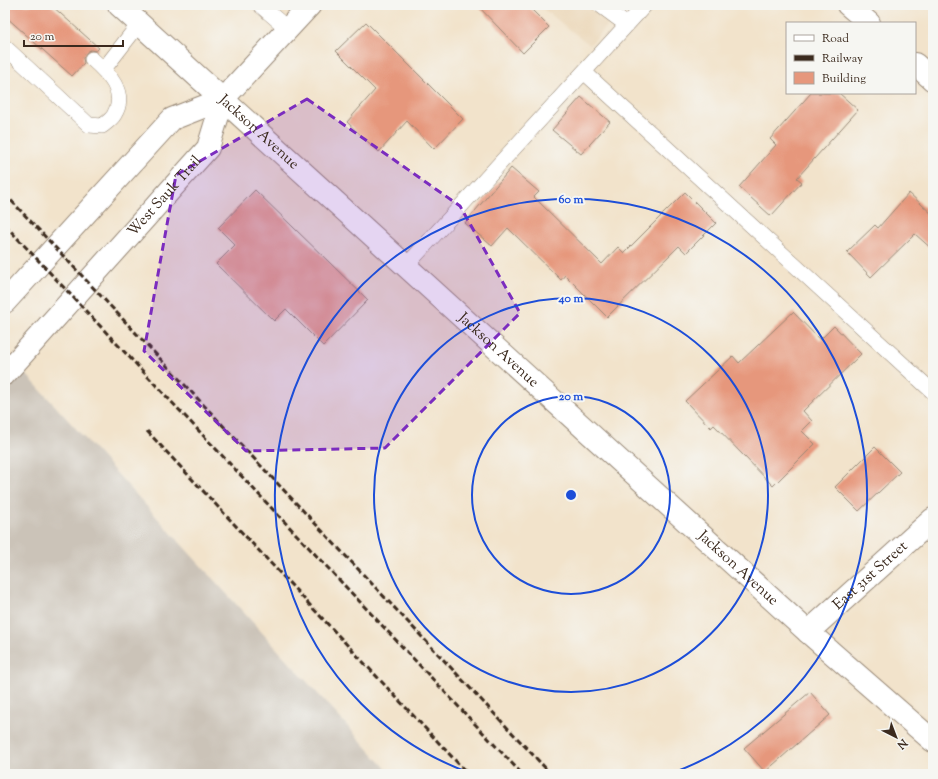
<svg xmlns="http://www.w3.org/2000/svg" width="938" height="779" font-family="'Sorts Mill Goudy',serif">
	<rect width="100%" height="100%" fill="#f6f6f2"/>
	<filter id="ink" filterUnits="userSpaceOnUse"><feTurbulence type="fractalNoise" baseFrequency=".025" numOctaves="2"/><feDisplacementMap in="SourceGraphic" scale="8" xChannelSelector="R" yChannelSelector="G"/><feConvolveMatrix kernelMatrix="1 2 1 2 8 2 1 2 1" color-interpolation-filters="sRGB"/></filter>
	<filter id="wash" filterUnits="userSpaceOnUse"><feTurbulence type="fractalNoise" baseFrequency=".012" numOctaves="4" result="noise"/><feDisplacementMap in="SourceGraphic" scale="16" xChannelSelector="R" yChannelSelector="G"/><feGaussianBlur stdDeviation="0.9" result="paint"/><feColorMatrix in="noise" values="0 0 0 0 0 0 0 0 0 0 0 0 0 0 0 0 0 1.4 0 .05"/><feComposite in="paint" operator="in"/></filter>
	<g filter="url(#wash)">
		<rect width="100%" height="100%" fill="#f2e3cb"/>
		<!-- built -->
		<path fill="#ecd8ba" d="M538 5H625L590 45Z"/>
		<!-- industrial -->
		<path fill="#cbc3b8" d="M5 351 391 774H5Z"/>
		<g id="blocks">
			<!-- building -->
			<path fill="#e6977c" d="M5 5H51L99 48 96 51 90 50 86 53 83 58 84 63 72 76 5 16Z
				M477 5H527L549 27 523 53Z
				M366 22 463 119 434 149 407 121 379 152 347 122 375 90 336 51Z
				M811 93H839L858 110 797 178 802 182 771 216 739 187 776 145 770 139Z
				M581 97 610 122 581 154 552 130Z
				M511 168 539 192 534 197 602 264 618 247 624 253 685 192 716 223 686 253 679 246 607 317 565 275 561 280 508 228 492 246 465 223Z
				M255 190 368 300 323 346 286 309 274 321 216 264 235 245 218 228Z
				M909 193 933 215V250L915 234 871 277 847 252 875 225 878 228Z
				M793 312 820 340 834 326 861 354 803 411 812 421 802 431 815 444 773 486 714 425 711 428 685 401 733 356 739 363Z
				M875 447 900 472 859 511 835 487Z
				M810 692 830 715 765 772 744 748Z"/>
		</g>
	</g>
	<g filter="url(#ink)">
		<use href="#blocks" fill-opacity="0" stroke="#968674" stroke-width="1"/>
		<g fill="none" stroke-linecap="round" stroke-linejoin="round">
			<!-- service casing -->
			<g stroke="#968674" stroke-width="16">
				<path id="service" d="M260 5 288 29
					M600 5 627 25
					M5 47 89 125 102 126C106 123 112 119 114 115 128 93 108 73 92 59
					M104 69 139 24
					M584 72 933 392
					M406 266 645 5"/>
			</g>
			<!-- minor casing -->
			<g stroke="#968674" stroke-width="24">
				<g id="minor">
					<path id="s1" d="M119 5 808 632 933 741"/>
					<path d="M848 5 869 23"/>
					<path d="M915 64 933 80"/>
					<path id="s2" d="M808 632 933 519"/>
				</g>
			</g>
			<!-- secondary casing -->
			<g stroke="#968674" stroke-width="24">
				<g id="secondary">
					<path d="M5 302 172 119 223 99"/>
					<path id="s3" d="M5 374 208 148 223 99 310 5"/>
				</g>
			</g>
			<!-- service -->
			<use href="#service" stroke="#fff" stroke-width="15"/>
			<!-- minor -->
			<use href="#minor" stroke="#fff" stroke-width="22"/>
			<!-- secondary -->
			<use href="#secondary" stroke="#fff" stroke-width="22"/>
			<!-- rail -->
			<path stroke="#3b2a1e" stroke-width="3" stroke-dasharray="6 3" stroke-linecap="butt" d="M5 194 551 774
				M5 225 522 774
				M147 431 468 774"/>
		</g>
	</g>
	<!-- marked area -->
	<path fill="#7b2cbf" fill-opacity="0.2" stroke="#7b2cbf" stroke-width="3" stroke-dasharray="8 5" stroke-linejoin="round" d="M307 99 460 206 520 313 385 448 246 451 144 351 176 175Z"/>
	<!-- distance rings -->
	<g fill="none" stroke="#1d4ed8" stroke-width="2">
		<circle cx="571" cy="495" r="99"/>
		<circle cx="571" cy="495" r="197"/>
		<path d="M470 773A296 296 0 1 1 672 773"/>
	</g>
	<g text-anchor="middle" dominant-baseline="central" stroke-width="4" stroke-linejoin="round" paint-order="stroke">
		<!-- street labels -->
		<g font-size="15" fill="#3b2a1e" stroke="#f6f6f2">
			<text stroke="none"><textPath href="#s1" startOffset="189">Jackson Avenue</textPath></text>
			<text stroke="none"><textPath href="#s3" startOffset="239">West Sauk Trail</textPath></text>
			<text stroke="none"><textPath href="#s1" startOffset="513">Jackson Avenue</textPath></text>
			<text stroke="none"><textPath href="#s1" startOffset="837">Jackson Avenue</textPath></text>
			<text stroke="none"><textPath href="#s2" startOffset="84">East 31st Street</textPath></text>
		</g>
	</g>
	<circle cx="571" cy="495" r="6" fill="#1d4ed8" stroke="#f6f6f2" stroke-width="2"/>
	<g font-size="12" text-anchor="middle" font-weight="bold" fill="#1d4ed8" stroke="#f6f6f2" stroke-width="4" stroke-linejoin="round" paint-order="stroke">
		<text x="571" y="203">60 m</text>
		<text x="571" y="302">40 m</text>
		<text x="571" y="400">20 m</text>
	</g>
	<!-- margin -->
	<rect width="938" height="779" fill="none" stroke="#f6f6f2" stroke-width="20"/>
	<!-- legend -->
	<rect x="786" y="22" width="130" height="72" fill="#f6f6f2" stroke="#aba49d"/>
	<rect x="794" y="35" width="20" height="6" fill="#ffffff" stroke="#aba49d"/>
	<text x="822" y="42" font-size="12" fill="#3b2a1e">Road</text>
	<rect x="794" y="55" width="20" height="6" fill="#3b2a1e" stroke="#aba49d"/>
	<text x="822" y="62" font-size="12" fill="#3b2a1e">Railway</text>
	<rect x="794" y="72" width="20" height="12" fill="#e6977c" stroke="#aba49d"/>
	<text x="822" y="82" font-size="12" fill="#3b2a1e">Building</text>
	<!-- north arrow -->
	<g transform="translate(896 737) rotate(138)" stroke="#f6f6f2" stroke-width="3" paint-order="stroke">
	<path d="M0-3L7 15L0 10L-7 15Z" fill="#3b2a1e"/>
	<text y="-6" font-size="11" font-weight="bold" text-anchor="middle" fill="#3b2a1e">N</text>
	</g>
	<!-- scale -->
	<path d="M24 40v6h99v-6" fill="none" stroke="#3b2a1e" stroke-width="2"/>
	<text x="30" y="40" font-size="12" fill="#3b2a1e" stroke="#f6f6f2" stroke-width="3" paint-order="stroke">20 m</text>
</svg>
